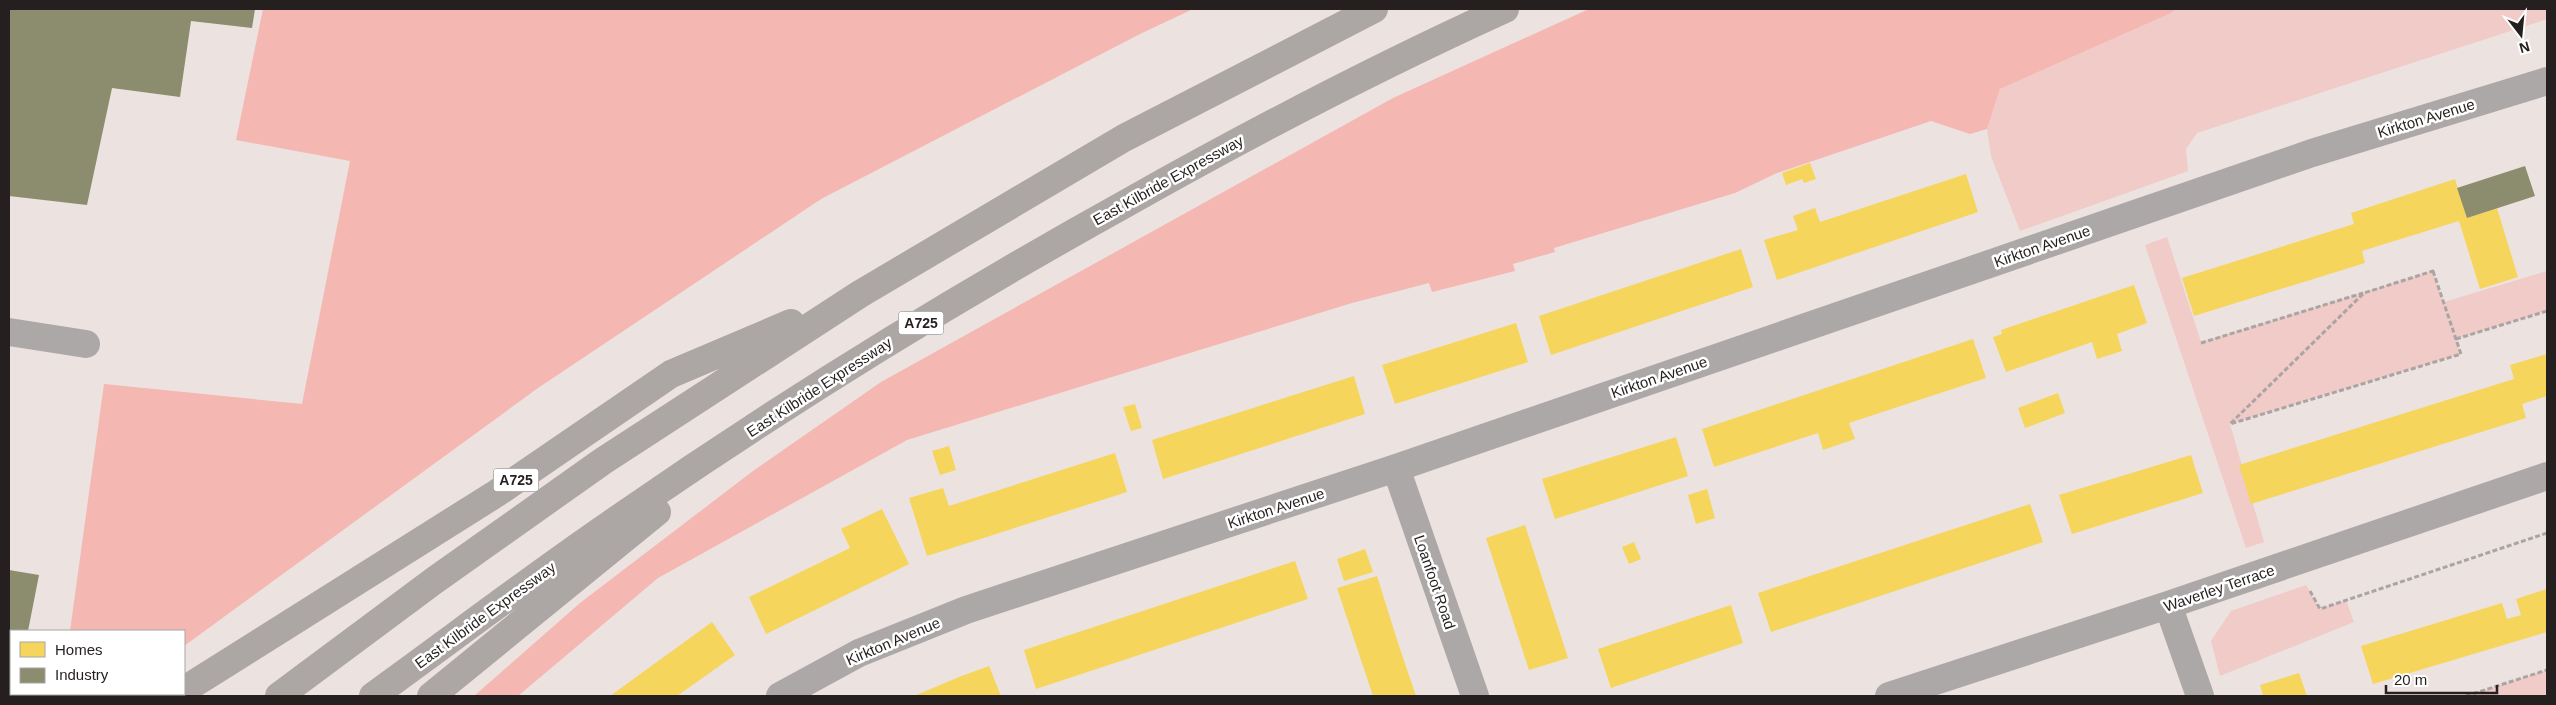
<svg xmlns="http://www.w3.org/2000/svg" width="2556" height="705" font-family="Arial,sans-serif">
	<rect width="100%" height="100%" fill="#ece2e0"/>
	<!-- green -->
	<path fill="#f0cbc7" d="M2176 9H2547V19L2197 133 2186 149 2188 171 2020 231 1991 156 1987 129 2000 89 2169 14Z
		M2167 237 2201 342 2433 271 2444 302 2547 271V311L2456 339 2461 354 2230 424 2264 542 2246 548 2145 245Z
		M2306 585 2320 609 2346 600 2354 622 2220 676 2211 641 2231 611Z
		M2547 670V696H2466Z"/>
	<!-- forest -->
	<path fill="#f5b7b1" d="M263 9H1193L1140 34 821 199 538 388 184 646V631H70L104 384 302 404 350 161 236 140Z
		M1589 9H2176L2169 14 2000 89 1987 129 1970 134 1931 121 1777 173 1735 193 1554 248 1555 252 1513 264 1515 271 1432 292 1429 283 1352 303 907 440 658 578 518 696H474L580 603 753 471 881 382 1393 98Z
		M11 692V694H120L117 696H9Z"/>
	<!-- homes -->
	<path fill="#f6d55c" d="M1810 163 1816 179 1804 183 1802 179 1786 185 1782 173Z
		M1966 174 1978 212 1777 280 1764 240 1798 230 1793 216 1815 208 1820 222Z
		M2455 179 2467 218 2497 208 2518 277 2480 289 2459 221 2362 251 2365 263 2194 316 2182 278 2354 224 2351 213Z
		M1741 249 1753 287 1551 355 1539 316Z
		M2134 285 2147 323 2117 334 2122 351 2097 359 2092 342 2006 372 1993 337 2002 334 2001 330Z
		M1516 323 1528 362 1395 404 1382 365Z
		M1973 339 1986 378 1849 423 1855 439 1823 450 1818 433 1714 467 1702 429Z
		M2547 354V396L2522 404 2526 418 2251 504 2239 465 2514 379 2510 365Z
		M1354 376 1365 414 1163 479 1152 440Z
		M2058 393 2065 413 2025 428 2018 408Z
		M1135 404 1142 428 1131 431 1123 407Z
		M1676 437 1688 476 1555 519 1542 479Z
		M949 446 956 470 940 475 932 451Z
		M1115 453 1127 492 927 556 909 498 943 488 949 506Z
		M2191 455 2203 493 2072 534 2059 495Z
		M1707 489 1715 518 1696 524 1688 495Z
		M2030 504 2043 542 1771 632 1758 593Z
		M882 509 909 564 766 634 749 597 850 548 841 529Z
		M1525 525 1568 658 1529 670 1486 538Z
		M1634 542 1641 559 1629 564 1622 547Z
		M1365 549 1373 572 1344 581 1337 559Z
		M1295 561 1308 599 1036 689 1024 650Z
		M1377 576 1398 643 1416 696H1373L1337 588Z
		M2547 589V632L2373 684 2361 646 2502 603 2507 619 2521 615 2516 599Z
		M1731 605 1743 643 1611 688 1598 649Z
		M712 622 735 655 677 696H610Z
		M989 666 1001 696H914L959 677Z
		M2299 673 2307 696H2263L2260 685Z"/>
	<!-- industry -->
	<path fill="#8c8c6e" d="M9 9H255L252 28 191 21 180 97 112 88 87 205 9 196Z
		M2525 166 2535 196 2467 218 2457 188Z
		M9 570 39 575 28 631H11V684L9 683Z"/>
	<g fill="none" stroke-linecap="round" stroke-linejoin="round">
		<!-- path -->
		<path stroke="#aaa5a4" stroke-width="3" stroke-dasharray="5 2.5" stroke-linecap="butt" d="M2433 271 2461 354 2230 424 2364 293Z
			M2456 339 2547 311
			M2201 343 2363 293
			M2310 591 2320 609 2547 533
			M2466 696 2547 670"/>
		<!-- street -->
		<path stroke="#ada8a8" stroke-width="28" d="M9 332 86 344
			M1396 468 1475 696
			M2168 605 2200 696
			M780 696 859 653 966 610 1396 468 2312 153 2547 81
			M1889 696 2168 605 2547 476"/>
		<!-- highway -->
		<path stroke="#aca6a4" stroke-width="28" d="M184 690 497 493 671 374 791 323
			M279 696 435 580 603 461 860 294 1124 138 1374 9
			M373 696C445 644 516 590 589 539 761 418 941 306 1125 204 1249 134 1375 68 1505 9
			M431 696 657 512"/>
	</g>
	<g text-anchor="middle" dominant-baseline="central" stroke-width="5" stroke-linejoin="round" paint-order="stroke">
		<!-- shield labels -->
		<g fill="#fff" stroke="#676262" stroke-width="1">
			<rect x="898.5" y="311.5" width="45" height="23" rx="4"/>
			<rect x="493.5" y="468.5" width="45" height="23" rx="4"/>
		</g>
		<g font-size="14" font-weight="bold" fill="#261f1f">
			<text x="921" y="323">A725</text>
			<text x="516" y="480">A725</text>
		</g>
		<!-- street labels -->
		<g font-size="15" fill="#261f1f" stroke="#fff">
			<text transform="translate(2426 118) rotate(-17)">Kirkton Avenue</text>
			<text transform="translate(1168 180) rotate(-29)">East Kilbride Expressway</text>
			<text transform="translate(2042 246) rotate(-19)">Kirkton Avenue</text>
			<text transform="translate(1659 377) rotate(-19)">Kirkton Avenue</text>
			<text transform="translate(819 387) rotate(-33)">East Kilbride Expressway</text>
			<text transform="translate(1276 508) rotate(-18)">Kirkton Avenue</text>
			<text transform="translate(1435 582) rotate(71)">Loanfoot Road</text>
			<text transform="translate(2219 588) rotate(-19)">Waverley Terrace</text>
			<text transform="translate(485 615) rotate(-36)">East Kilbride Expressway</text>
			<text transform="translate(893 641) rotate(-23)">Kirkton Avenue</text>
		</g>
	</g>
	<!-- border -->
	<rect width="2556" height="705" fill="none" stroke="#261f1f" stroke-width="20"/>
	<!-- legend -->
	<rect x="10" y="630" width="175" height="65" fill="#ffffff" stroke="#a8a5a5"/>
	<rect x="20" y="642" width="25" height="15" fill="#f6d55c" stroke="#a8a5a5"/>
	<text x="55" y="655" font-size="15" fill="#261f1f">Homes</text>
	<rect x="20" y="668" width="25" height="15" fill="#8c8c6e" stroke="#a8a5a5"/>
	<text x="55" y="680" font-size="15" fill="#261f1f">Industry</text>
	<!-- north arrow -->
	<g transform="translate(2521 35) rotate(164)" stroke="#ffffff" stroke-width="4" paint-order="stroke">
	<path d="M0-4L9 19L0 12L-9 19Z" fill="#261f1f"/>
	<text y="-8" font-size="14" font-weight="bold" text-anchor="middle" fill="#261f1f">N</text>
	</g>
	<!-- scale -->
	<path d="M2386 685v8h111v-8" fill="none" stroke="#261f1f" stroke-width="2.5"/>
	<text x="2394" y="685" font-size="15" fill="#261f1f" stroke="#ffffff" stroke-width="4" paint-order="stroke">20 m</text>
</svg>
